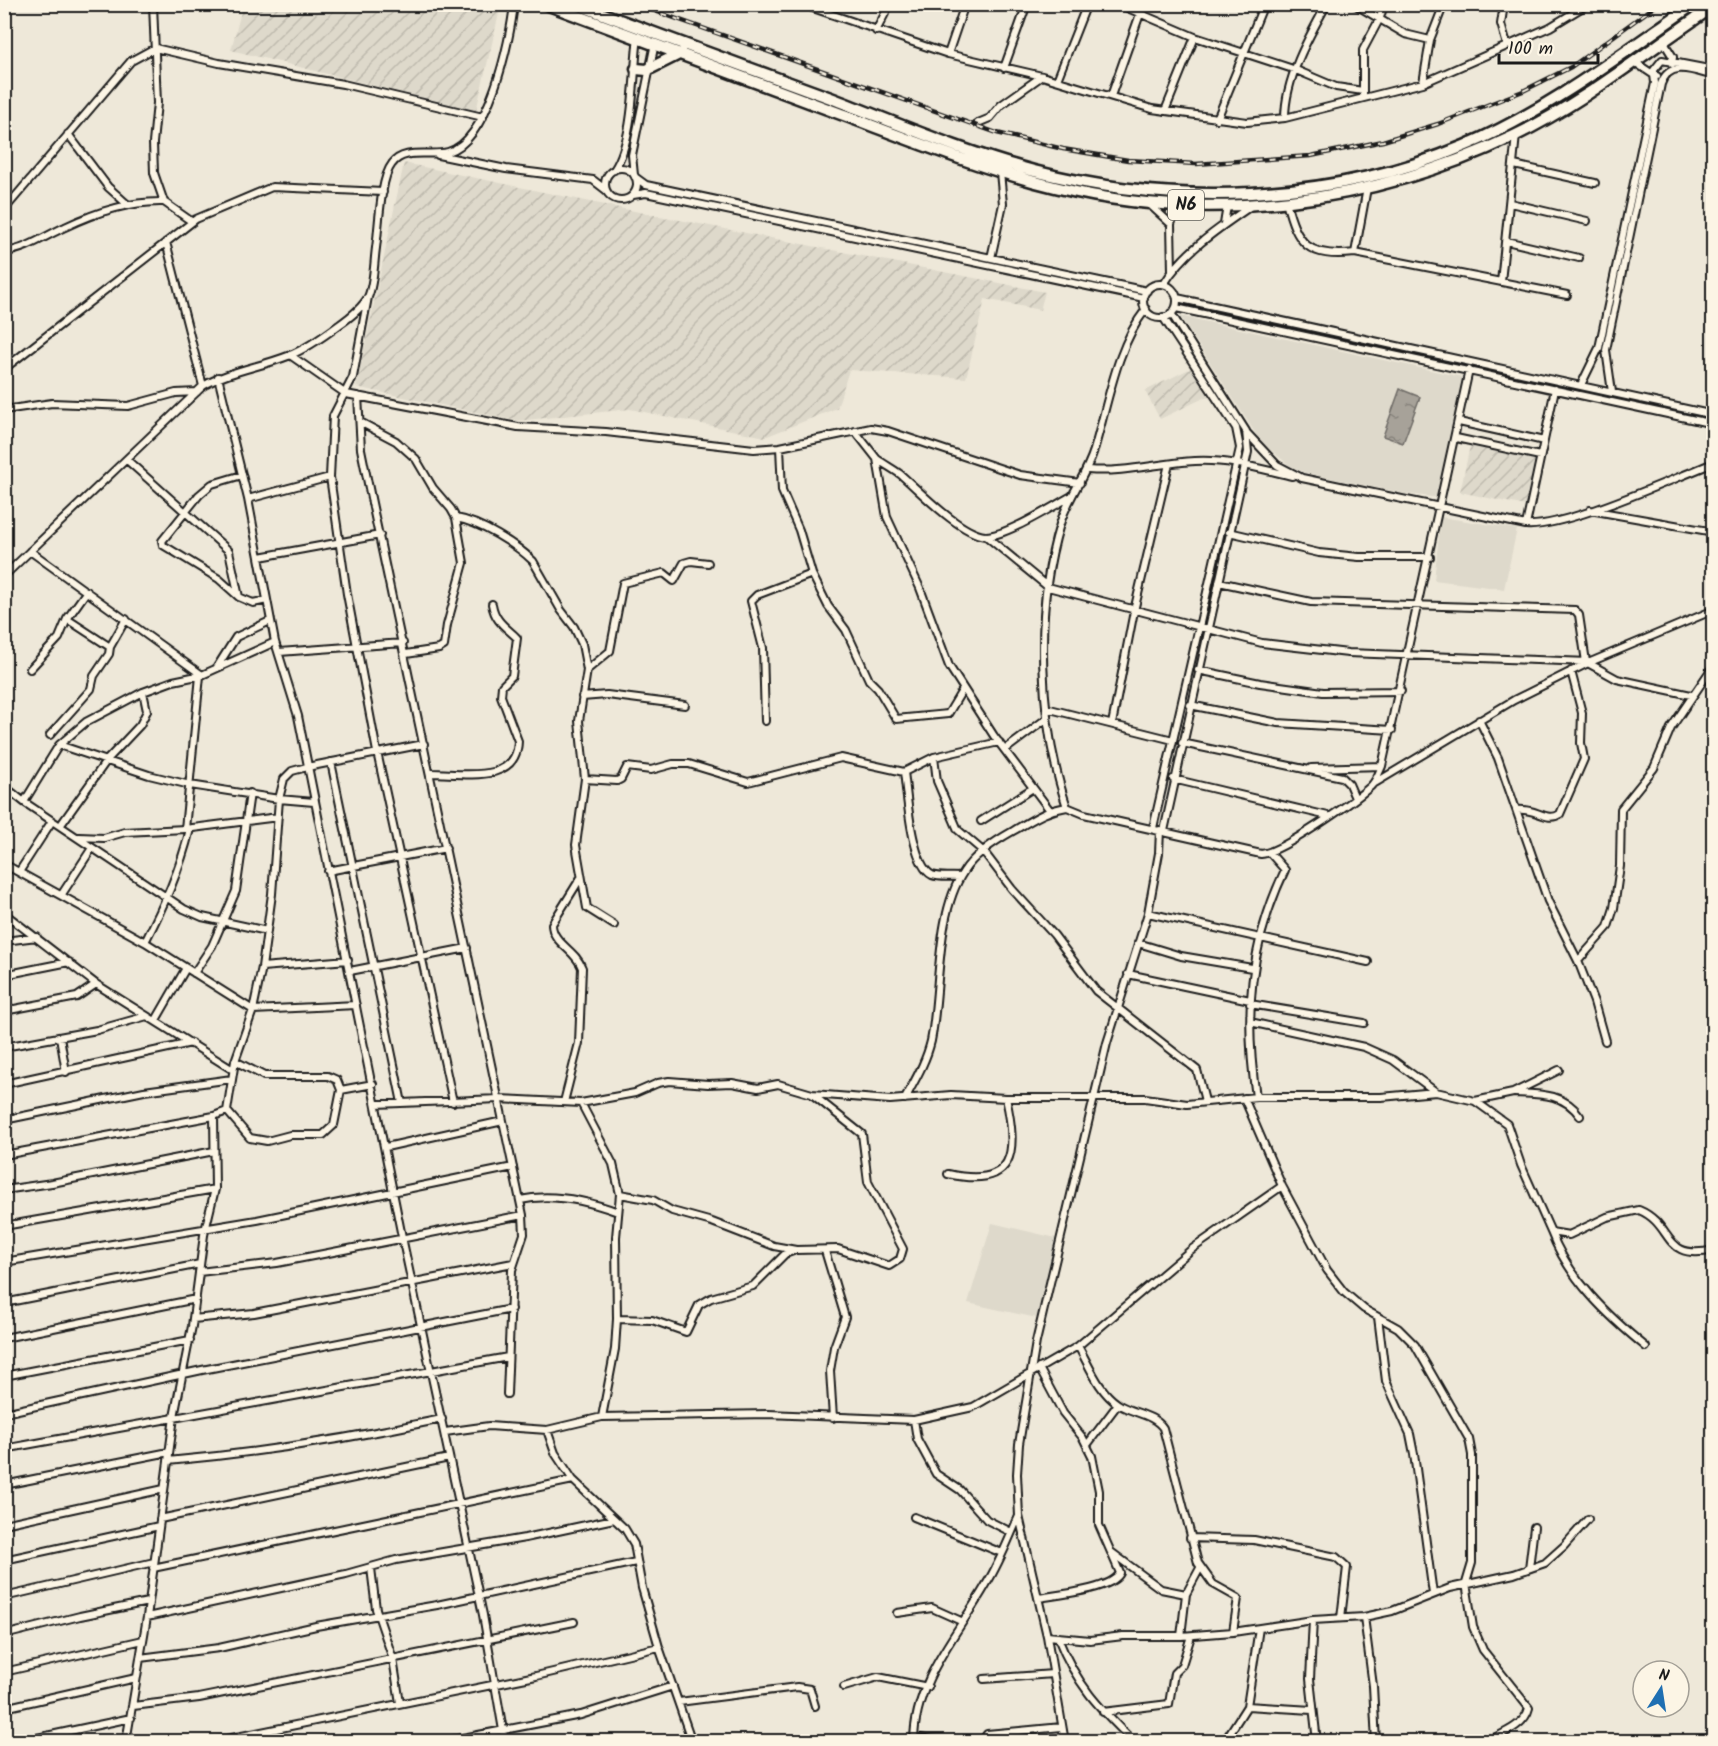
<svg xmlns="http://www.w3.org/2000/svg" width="1718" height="1746" font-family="Kalam,sans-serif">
	<defs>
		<pattern id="industrial-furrows" width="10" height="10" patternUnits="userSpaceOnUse" patternTransform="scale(1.5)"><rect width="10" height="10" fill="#ded9cb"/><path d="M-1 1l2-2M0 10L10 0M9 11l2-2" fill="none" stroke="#bebaae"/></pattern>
		<pattern id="water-ripples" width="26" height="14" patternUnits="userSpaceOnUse" patternTransform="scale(1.5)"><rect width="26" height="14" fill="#a7a299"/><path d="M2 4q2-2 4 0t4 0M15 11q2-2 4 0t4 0" fill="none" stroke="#87837c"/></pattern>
	</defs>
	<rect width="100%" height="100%" fill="#eee8d9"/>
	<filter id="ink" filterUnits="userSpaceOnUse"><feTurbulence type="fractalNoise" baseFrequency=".0167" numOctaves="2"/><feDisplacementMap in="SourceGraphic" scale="12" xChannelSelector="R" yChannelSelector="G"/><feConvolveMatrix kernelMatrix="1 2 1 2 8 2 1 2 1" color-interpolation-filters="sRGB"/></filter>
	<g filter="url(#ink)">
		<!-- built -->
		<path fill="#ded9cb" d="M1180 316 1462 377 1465 380 1441 498 1406 494 1305 473 1289 465 1261 442Z
			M1441 517 1517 529 1504 589 1434 580Z
			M992 1223 1056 1238 1037 1318 968 1303Z"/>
		<!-- industrial -->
		<path fill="url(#industrial-furrows)" d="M243 4H501V5L476 111 231 50Z
			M404 163 634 211 1045 292 1040 310 985 299 966 378 849 370 837 408 765 437 630 409 517 421 356 387Z
			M1193 367 1208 396 1160 419 1145 391Z
			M1470 446 1536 460 1526 506 1460 492Z"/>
		<!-- water -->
		<path fill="url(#water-ripples)" stroke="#6f6c67" stroke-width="1.5" d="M1400 389 1420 397 1403 443 1383 436Z"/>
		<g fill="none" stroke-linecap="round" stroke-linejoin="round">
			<!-- street casing -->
			<g stroke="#1c1c1c" stroke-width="10">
				<path id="street" d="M153 4 157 103 153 143 154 173 164 202 191 221
					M801 4 948 54 1042 76 1152 109 1247 122 1285 118 1423 83 1550 27 1588 4
					M1118 4 1195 37 1296 70 1336 87 1363 91
					M1354 4 1405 34 1430 40
					M1504 4 1501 24 1507 45
					M876 31 890 4
					M1663 41 1673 57 1672 64
					M948 54 965 4
					M1004 68 1027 4
					M1657 76 1654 75V70L1662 60 1714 70
					M1057 80 1087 4
					M1423 83 1430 40 1444 4
					M1363 95V50L1380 18 1384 4
					M1111 96 1140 14
					M1165 111 1195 37
					M1285 118C1285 79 1308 38 1327 4
					M1217 119 1264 4
					M978 123 990 118 1001 105 1042 76
					M68 134 108 187 127 204
					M438 155 506 169 593 180 606 190
					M1514 165 1595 183
					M605 184a16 16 0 1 1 32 0a16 16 0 1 1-32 0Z
					M614 170C635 138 633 74 638 36
					M634 175 632 155 655 43
					M635 177 646 185 1147 291
					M633 195 646 193 1144 298
					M1286 201C1297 245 1308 258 1355 253L1567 295
					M1148 203 1171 224
					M1510 203 1587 221
					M4 210 131 61 155 48 219 63 343 84 483 117
					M1224 224 1227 206
					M1506 241 1579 258
					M166 242 203 386
					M4 252C26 250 45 236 65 227 96 212 130 201 164 202
					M1355 253 1367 188
					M991 258 1003 204 1000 172
					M1172 271 1171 224 1178 205
					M1501 282 1516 135
					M1164 284C1184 251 1219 228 1251 206
					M1143 301a17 17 0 1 1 34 0a17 17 0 1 1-34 0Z
					M368 297 353 377 333 416 330 477 347 594 377 752 453 1102
					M1177 298 1714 415
					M1176 308 1714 424
					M1146 309C1116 347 1108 404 1094 450 1086 476 1068 497 1060 524 1034 608 1039 724 1067 807L1084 814 1261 854C1282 852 1353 802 1371 786 1376 781 1379 773 1382 766L1469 370
					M290 355 346 394 518 427 606 432 754 449 780 447 871 428 888 431 1020 475 1080 483
					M4 369 196 219 272 187 383 192
					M218 377 248 499 275 642 298 716 402 1237 483 1615 505 1742
					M1581 385 1599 348 1655 83 1654 75 1633 61
					M1612 392 1606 350 1661 84C1670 59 1694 71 1714 76
					M358 396 361 449 372 503 523 1215 524 1234 512 1270 507 1394
					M4 410 52 403 128 406 176 393 197 392
					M360 422 396 441 416 459 433 488 451 509 456 518 464 563 447 625 444 646 439 649 406 654
					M1459 422 1544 441
					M855 431 877 459 887 517 920 588 949 666 994 736 1049 809
					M1246 432 1277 465 1302 478 1526 525C1566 528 1671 479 1714 463
					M1456 438 1540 456
					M780 447 782 491 799 530 812 574 828 606 846 630 869 680 878 689 896 719 948 714 963 689
					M877 459C884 464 893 469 900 474 919 490 959 533 985 536 1005 537 1053 506 1072 496
					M127 460 229 551 239 597 253 603 267 600
					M1088 470C1124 473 1159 463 1195 461 1228 459 1261 469 1292 476
					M248 499 330 477
					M1590 510 1714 532
					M456 518C480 522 516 544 533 561L561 610 574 627 582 644 587 670 579 721 585 779 576 845 587 908 614 925
					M1526 525 1555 389
					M1229 532 1319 553 1359 557H1430
					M986 536 1048 587 1262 643 1348 653 1589 662
					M30 551 202 675
					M260 557 380 535
					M4 576 203 386C229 371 260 367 288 356 306 349 323 337 339 325 349 318 362 308 368 297 374 284 374 262 376 248 379 227 380 179 392 164 404 147 430 157 448 152 489 140 510 42 514 4
					M1219 582 1311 602 1575 610 1579 615 1586 662
					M239 597 219 579 163 545 162 541 199 495 212 484 242 475
					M67 619 110 647
					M279 652 403 643
					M1588 663 1617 679 1691 695
					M217 667 236 637 270 621
					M30 669 59 638 67 619 87 591
					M587 670 610 651 623 583 664 573 674 581 684 563 691 561 708 563
					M1198 670 1260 683 1323 692 1401 691
					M582 697 607 695 685 705
					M1190 705 1278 723 1392 730
					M1046 708 1173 740
					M1479 720 1498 758 1548 901 1578 961 1594 1002 1605 1041
					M765 721 763 648 751 601 757 595 812 574
					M1112 724 1134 611 1169 464
					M50 735 91 689 94 676 109 654 110 647 126 619
					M1182 743 1342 777 1349 784 1355 798
					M59 745 86 722 143 692 173 681 202 675 275 642
					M1006 749 1046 719
					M934 757 937 781 958 830 984 852 1012 889 1054 935 1096 991 1197 1070 1205 1101
					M331 762 402 1103
					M1311 768 1382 766
					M904 772C907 793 911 865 932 875 940 878 952 876 960 877
					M432 773C462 773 517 785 518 741L501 696 502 686 512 676 517 638C506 627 495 622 492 604
					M585 779 617 781 621 779 627 767 651 770 673 764H689L748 782 841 758 904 772 934 757 999 742
					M1173 779 1328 816
					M1375 783 1514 700 1588 663 1714 610
					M4 786 24 802 184 909 202 917 267 931
					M24 802 59 745 149 775 190 785 279 799 314 802
					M1517 810C1535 807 1547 823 1560 814L1584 759 1581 743 1582 713 1571 671
					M981 821 1033 788
					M60 826 107 760 140 725 147 711 143 692
					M1153 828 1240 448 1236 428 1163 317
					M185 829 200 676
					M1164 831 1248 452 1246 431 1171 313
					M79 837 104 838 125 832 185 829 278 817
					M4 864 145 942 253 1010 356 1005
					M328 871 446 848
					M19 872 52 821
					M62 894 92 848
					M4 913 96 984 233 1070
					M1148 913 1368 962
					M4 941 37 937
					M145 942C164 905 180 870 190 829
					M1138 943 1181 956 1252 968
					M1578 961 1608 927 1614 908 1620 866 1621 809 1654 768 1671 728 1714 665
					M262 967 348 960
					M350 971 467 948
					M194 973 212 946 236 891 250 793
					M1128 974 1250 1000
					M4 975 69 962
					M1250 1004 1364 1023
					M4 1011 77 997 96 984
					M156 1020 186 968
					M1250 1022 1364 1047 1393 1060 1436 1092
					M60 1037 66 1072
					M4 1047 97 1030 147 1016
					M235 1061 264 1076H328L337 1080 341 1090
					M4 1084 191 1043
					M1514 1093C1540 1094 1564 1093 1580 1116
					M1256 1097C1244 1015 1249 946 1285 870L1270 853
					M1244 1098 1282 1186 1327 1270 1344 1292 1364 1309 1398 1328 1415 1345 1469 1439 1472 1455V1563L1466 1583 1473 1627 1483 1650 1529 1708C1525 1726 1501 1734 1486 1742
					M905 1099C915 1080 926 1062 931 1041 941 991 935 914 964 871 974 855 997 840 1013 831 1032 820 1046 810 1067 807
					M1475 1101 1513 1093 1559 1070
					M564 1102 579 1043 582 968C576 950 552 943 552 924L580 879
					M376 1104 499 1099 581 1103 635 1093 658 1083 669 1081 708 1084 732 1083 758 1088 778 1084 812 1094 890 1100 951 1095 1006 1098H1145L1187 1104 1256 1097H1381L1436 1092 1475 1101 1507 1124 1521 1165 1551 1232 1569 1235 1607 1217 1639 1210C1675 1225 1661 1262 1714 1250
					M227 1111 250 1138 267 1141 290 1135H323L334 1125 341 1090 373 1084
					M4 1120 144 1091 232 1079
					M386 1147 503 1121
					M4 1155 214 1116
					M948 1174C1016 1189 1018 1152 1006 1098
					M4 1190 52 1183 214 1151
					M620 1194 653 1200 672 1211 712 1222 774 1246 796 1250 838 1249 889 1266 900 1259 903 1249 868 1182 862 1134 813 1095
					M520 1200C552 1193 588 1201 618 1212
					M4 1226 215 1189
					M1551 1232C1569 1279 1607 1315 1646 1347
					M825 1251 845 1317 834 1347 830 1371 833 1418
					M4 1262 257 1220 513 1167
					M199 1272 277 1263 523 1215
					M4 1303 200 1264
					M1378 1317 1386 1381 1410 1434 1414 1454 1433 1594
					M193 1319 254 1313 513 1263
					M617 1319 652 1320 686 1332 699 1305 711 1298 753 1286 785 1254 793 1251
					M4 1338 196 1299
					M1078 1346C1089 1365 1099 1392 1118 1404 1131 1413 1154 1414 1163 1428L1198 1563 1213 1584 1238 1598 1233 1632
					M4 1376 190 1340
					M4 1413 202 1370 511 1309
					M602 1417 768 1414 914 1420 973 1407 1078 1346 1192 1249 1282 1186
					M914 1420 917 1439 936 1474 960 1490 987 1520 1011 1532
					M547 1430 555 1453 573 1480 625 1529 634 1544 642 1588 659 1647 692 1742
					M445 1432 489 1426 547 1430 602 1417 615 1349 617 1319 616 1237 620 1194 613 1164 581 1103
					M1087 1445 1118 1404
					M4 1449 508 1357
					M168 1461C259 1453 352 1438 442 1419
					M4 1485 169 1452
					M914 1517 1002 1553
					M160 1519 449 1458
					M4 1524 164 1489
					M1190 1538 1254 1540 1336 1557 1347 1567 1341 1618
					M1111 1552 1161 1589 1186 1594
					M4 1560 159 1526
					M153 1568 573 1480
					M371 1568 376 1609 393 1659 400 1703
					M1529 1568 1534 1527
					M4 1597 154 1562
					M1038 1598C1056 1595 1112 1590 1120 1573L1099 1525V1491L1092 1456 1083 1438 1063 1413 1039 1368
					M897 1613 932 1608 961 1621
					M147 1617 346 1574 396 1560 525 1538 614 1519
					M1364 1617 1373 1686 1376 1742
					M1313 1620 1310 1679 1317 1742
					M4 1635 80 1616 148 1602
					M1047 1636 1090 1640 1123 1636H1181L1233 1632 1313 1620 1364 1617 1392 1611 1450 1588 1514 1574 1545 1563 1564 1546 1588 1519
					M1181 1636 1186 1594 1200 1568
					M1058 1638C1076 1684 1099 1708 1134 1742
					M140 1658 219 1648 316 1626 437 1605 636 1562
					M4 1672 143 1640
					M984 1679 1053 1674
					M844 1687 878 1677 928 1687
					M679 1702 797 1687 810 1689 815 1706
					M133 1706 199 1698 574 1622
					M1247 1706 1312 1710
					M4 1708 136 1678
					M1103 1712 1169 1704 1174 1673 1182 1665 1191 1636
					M914 1737 944 1742
					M18 1742 131 1718
					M126 1742 147 1617 174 1417 192 1326 204 1235 215 1189 214 1116 227 1111 235 1061 253 1010 262 967 272 894 279 799 284 779 292 771 307 767 424 744
					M212 1742 536 1676 659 1647
					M442 1742 581 1715 673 1686
					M671 1742 690 1737
					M914 1742C914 1680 959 1633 987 1583 1000 1562 1009 1538 1019 1516
					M982 1742 987 1734 1062 1727
					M1065 1742 1047 1636 1019 1516 1017 1474 1019 1444 1036 1342 1107 1043 1148 913 1159 853 1160 830
					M1224 1742 1247 1706 1259 1628"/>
			</g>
			<!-- highway casing -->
			<g stroke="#1c1c1c" stroke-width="15">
				<path id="highway" d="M546 4C645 40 743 77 841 114 911 140 981 169 1055 187 1206 225 1373 204 1514 136 1585 102 1648 50 1714 6
					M577 4C663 37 749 68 836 100 901 125 966 153 1034 171 1172 207 1332 202 1464 146 1547 111 1620 55 1694 4
					M636 69 647 70 681 53"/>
			</g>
			<!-- street -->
			<use href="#street" stroke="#fcf5e5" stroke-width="6"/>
			<!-- highway -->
			<use href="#highway" stroke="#fcf5e5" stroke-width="10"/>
			<!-- rail casing -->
			<g stroke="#1c1c1c" stroke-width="4.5">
				<path id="rail" d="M635 4 997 133 1063 149 1128 160 1196 164 1311 156 1383 141 1438 124 1523 91 1571 67 1658 4"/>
			</g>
			<!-- rail -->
			<use href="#rail" stroke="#fcf5e5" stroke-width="2" stroke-dasharray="7" stroke-linecap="butt"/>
		</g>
	</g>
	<g text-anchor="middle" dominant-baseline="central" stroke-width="5" stroke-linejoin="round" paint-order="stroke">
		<!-- shield labels -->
		<rect fill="#fcf5e5" stroke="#5f5d58" stroke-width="1.5" x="1168" y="190" width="36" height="30" rx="4.5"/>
		<g font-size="18" font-weight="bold" fill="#1c1c1c">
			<text x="1186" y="205">N6</text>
		</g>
	</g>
	<!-- margin -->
	<rect width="1718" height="1746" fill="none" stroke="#fcf5e5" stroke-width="24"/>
	<rect x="12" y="12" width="1694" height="1722" fill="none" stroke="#1c1c1c" stroke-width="2" filter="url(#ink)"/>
	<!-- north arrow -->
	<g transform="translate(1661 1689) rotate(12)"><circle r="28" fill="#fcf5e5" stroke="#a29e95" stroke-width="1.5"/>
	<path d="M0-4.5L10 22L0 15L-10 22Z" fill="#1f6fb2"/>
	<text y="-9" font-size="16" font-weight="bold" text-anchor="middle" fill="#1c1c1c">N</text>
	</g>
	<!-- scale -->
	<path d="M1499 54v9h99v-9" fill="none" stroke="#1c1c1c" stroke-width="3"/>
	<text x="1508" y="54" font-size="18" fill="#1c1c1c" stroke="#fcf5e5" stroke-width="4.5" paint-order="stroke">100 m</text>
</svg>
